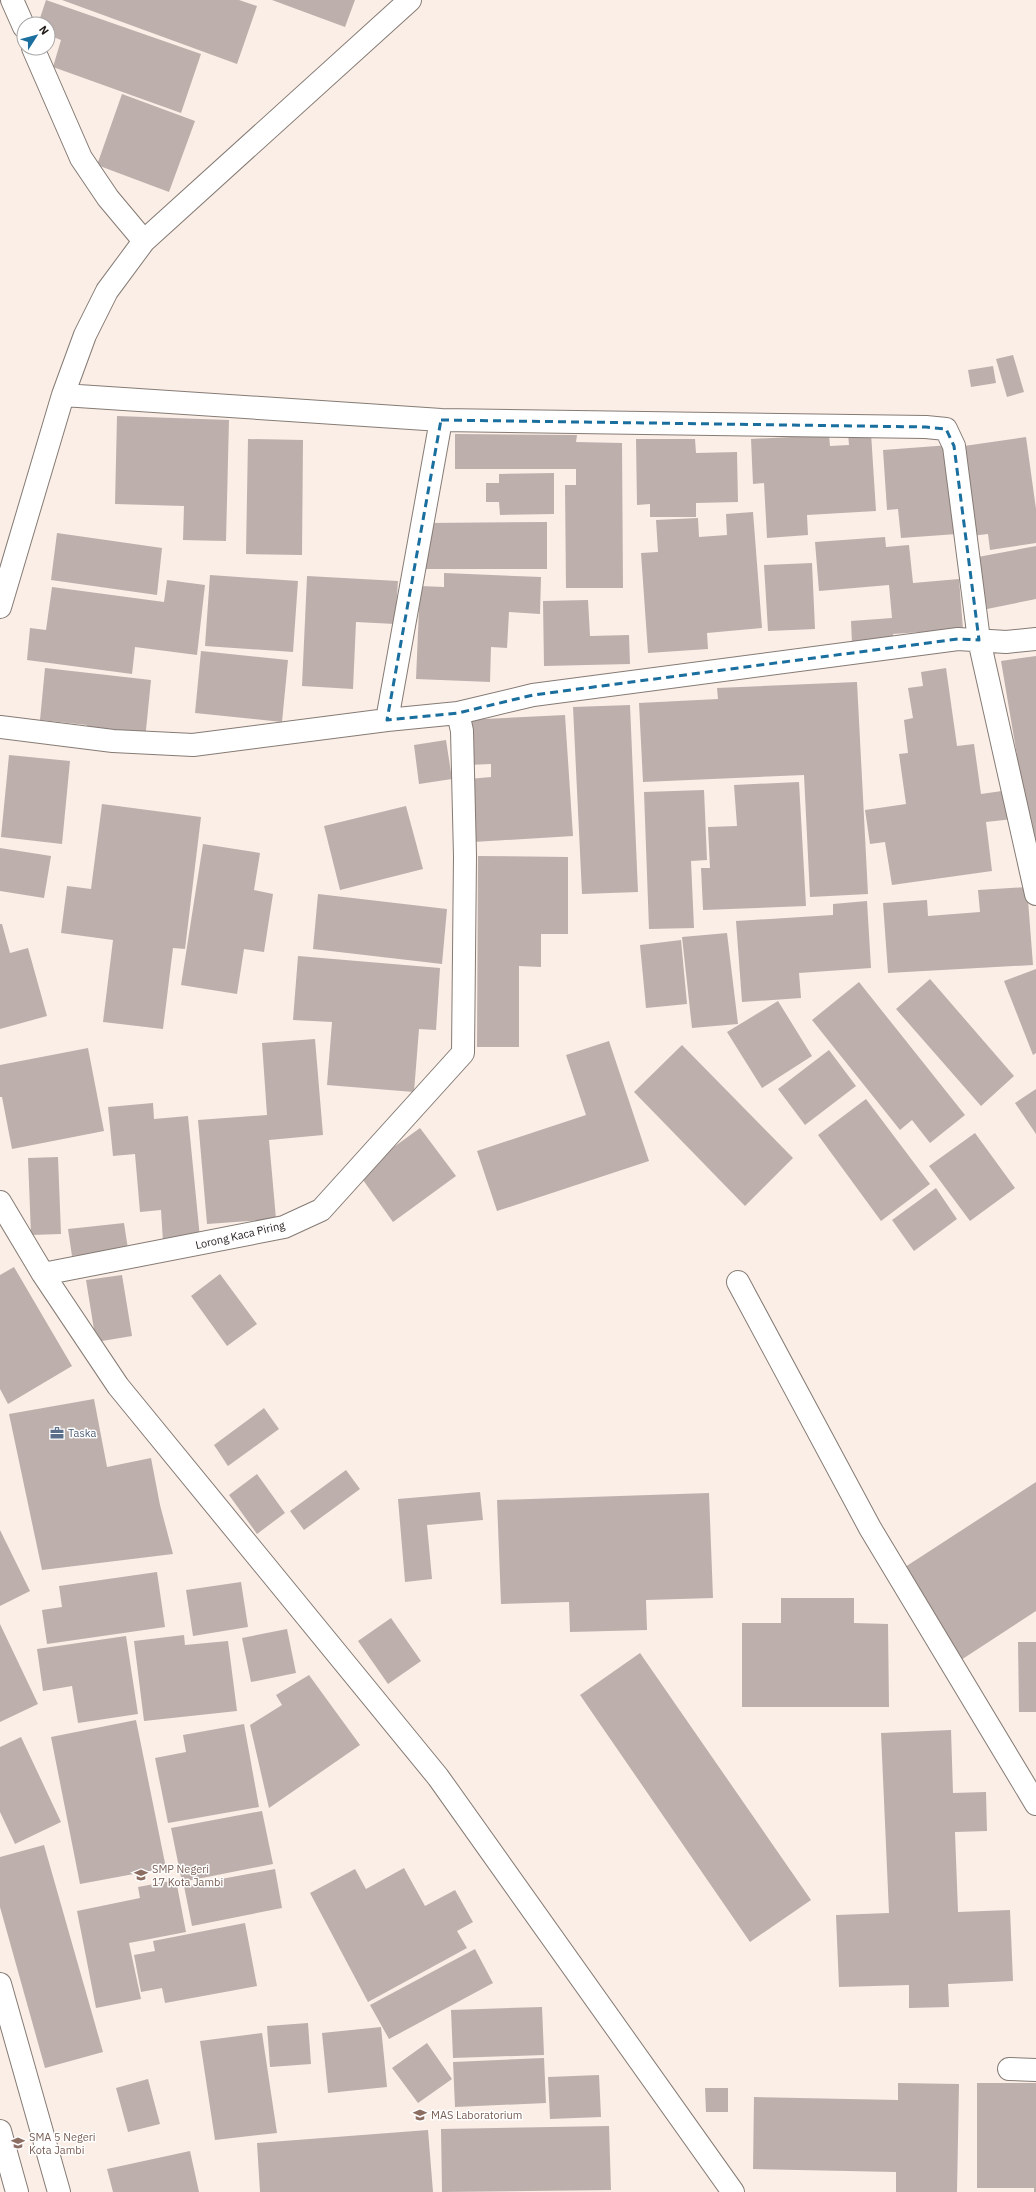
<svg xmlns="http://www.w3.org/2000/svg" width="1036" height="2192" font-family="'IBM Plex Sans',sans-serif">
	<rect width="100%" height="100%" fill="#faeee7"/>
	<!-- building -->
	<path fill="#bdafac" d="M46 0 201 54 181 113 53 67 61 40 48 35V24H38Z
		M62 0H239L257 6 237 64Z
		M272 0H355L345 27Z
		M122 94 195 121 169 192 97 165Z
		M1013 355 1024 392 1007 397 996 359Z
		M993 366 996 383 971 387 968 370Z
		M117 416 229 420 226 541 183 540 184 506 115 504Z
		M871 433 876 511 807 515 808 535 767 538 764 483 753 484 751 439 829 435 830 446 849 445 848 434Z
		M455 434 577 435 576 442 622 443 623 588H566L565 485H576V469H455Z
		M1026 437 1036 509V543L990 550 988 534 970 536 957 447Z
		M248 439 303 440 302 555 246 554Z
		M636 439H695L696 453 737 452 738 502 696 503V517H650V504L637 505Z
		M950 445 957 534 901 538 898 509 887 510 883 450Z
		M554 473V514L500 515 499 502H486V483H499V474Z
		M753 512 762 628 707 633 708 649 648 653 641 553 658 552 656 520 698 518 699 537 727 535 726 514Z
		M547 522V569H426V523Z
		M57 533 162 548 157 595 51 580Z
		M885 537 886 547 909 545 913 583 959 579 963 629 893 634 894 641 852 644 851 621 892 618 889 585 819 591 815 542Z
		M1036 546V599L987 609 978 557Z
		M812 563 815 629 768 631 764 565Z
		M444 573 541 577 540 614 509 612 507 648 491 647 490 682 416 679 420 586 444 587Z
		M210 575 298 581 293 652 205 646Z
		M307 576 398 581 395 624 356 622 353 689 302 686Z
		M167 580 205 585 197 655 135 647 132 674 27 660 30 628 46 630 52 587 164 602Z
		M588 600 590 636 629 635 630 664 544 666 543 601Z
		M201 651 288 660 282 722 195 713Z
		M1036 656V862H1035L1001 661Z
		M45 668 151 680 145 740 86 734 87 725 40 720Z
		M946 668 957 746 974 744 981 794 1009 790 1013 819 986 822 992 871 892 885 885 842 870 844 865 810 906 804 899 754 908 753 904 720 913 718 908 688 923 686 921 672Z
		M857 682 868 894 810 897 804 775 643 782 639 703 718 699 717 688Z
		M630 705 638 892 582 894 573 707Z
		M565 715 573 836 473 842 469 779 491 777V764L467 765 464 720Z
		M446 740 452 779 419 784 414 745Z
		M9 755 70 761 62 844 1 837Z
		M799 782 806 906 703 910 701 868H710L708 827 737 826 734 785Z
		M704 790 707 860 691 861 694 928 649 929 644 792Z
		M102 804 201 817 185 949 173 948 163 1029 103 1022 113 940 61 933 67 886 91 889Z
		M406 806 423 869 340 890 324 826Z
		M203 844 260 853 254 890 273 894 264 952 244 949 237 994 181 985Z
		M0 848 51 856 44 898 0 891Z
		M478 856 568 857V934H541V967L519 966V1047H477Z
		M1027 887 1033 965 888 973 883 903 927 900 928 916 980 912 978 890Z
		M318 894 447 909 442 964 313 949Z
		M867 901 871 968 799 973 801 998 742 1002 736 921 833 915V904Z
		M0 924H2L10 953 28 948 47 1016 0 1029Z
		M727 933 738 1024 692 1028 682 937Z
		M681 940 687 1004 646 1008 640 945Z
		M298 956 440 968 436 1030 419 1029 414 1092 327 1085 332 1022 293 1020Z
		M1036 969V1053L1033 1055 1004 981Z
		M930 979 1014 1076 981 1106 896 1009Z
		M859 982 965 1115 930 1143 912 1120 900 1130 812 1020Z
		M778 1001 812 1056 762 1088 727 1032Z
		M315 1039 323 1135 269 1140 276 1219 207 1224 198 1120 267 1115 262 1043Z
		M609 1041 649 1161 497 1211 477 1151 586 1115 566 1055Z
		M682 1045 793 1158 745 1206 634 1092Z
		M88 1048 104 1131 12 1149 2 1097H0V1065Z
		M829 1050 856 1086 805 1125 778 1089Z
		M1036 1089V1134L1015 1103Z
		M866 1099 930 1184 881 1221 818 1135Z
		M153 1103 154 1119 188 1116 200 1238 163 1242 161 1210 140 1212 135 1154 113 1156 108 1107Z
		M420 1128 456 1176 393 1222 358 1173Z
		M975 1133 1015 1188 970 1221 929 1166Z
		M58 1157 61 1234 31 1235 28 1158Z
		M936 1188 957 1219 914 1251 892 1220Z
		M124 1223 128 1249 72 1256 68 1229Z
		M14 1267 72 1366 8 1404 0 1389V1275Z
		M220 1274 257 1324 227 1346 191 1296Z
		M122 1275 132 1336 96 1342 86 1280Z
		M94 1399 107 1467 151 1458 160 1505 173 1554 42 1570 9 1414Z
		M264 1408 279 1429 228 1466 214 1445Z
		M346 1470 360 1489 304 1530 290 1511Z
		M257 1474 285 1513 257 1534 229 1495Z
		M1036 1482V1611L961 1660 902 1569Z
		M480 1492 483 1520 427 1525 432 1579 405 1582 398 1499Z
		M709 1493 713 1598 646 1600 647 1630 570 1632 569 1602 501 1604 497 1500Z
		M0 1530 30 1591 0 1606Z
		M157 1572 165 1627 47 1644 42 1610 62 1607 59 1586Z
		M241 1582 248 1627 193 1636 186 1590Z
		M781 1598H854V1623L888 1624 889 1707H742V1623H781Z
		M391 1618 421 1661 388 1684 358 1641Z
		M0 1624 38 1704 0 1722Z
		M287 1629 296 1673 251 1682 242 1638Z
		M184 1635 185 1645 228 1641 237 1711 144 1721 134 1641Z
		M126 1636 138 1714 78 1723 72 1686 43 1691 37 1649Z
		M1018 1642H1036V1712H1019Z
		M640 1653 811 1900 750 1942 580 1695Z
		M309 1675 360 1745 269 1808 250 1725 282 1705 276 1695Z
		M136 1720 166 1868 80 1884 51 1737Z
		M244 1724 259 1807 168 1823 155 1758 186 1752 183 1735Z
		M951 1730 953 1793 986 1792 987 1831 955 1832 958 1912 1010 1910 1013 1981 948 1984 949 2007 909 2008V1985L839 1987 836 1915 889 1913 881 1733Z
		M21 1737 61 1822 15 1844 0 1812V1747Z
		M262 1811 273 1864 182 1882 171 1828Z
		M44 1845 103 2052 45 2068 0 1907V1857Z
		M404 1868 425 1906 455 1890 473 1922 457 1931 467 1948 368 2002 310 1893 355 1869 366 1889Z
		M275 1869 282 1908 192 1926 184 1886Z
		M176 1880 186 1932 129 1943 141 1999 96 2008 77 1911 140 1898 138 1887Z
		M245 1923 257 1986 165 2003 162 1988 141 1992 134 1955 155 1951 153 1941Z
		M475 1949 493 1983 389 2039 370 2005Z
		M542 2007 544 2055 453 2058 451 2010Z
		M308 2023 311 2064 270 2067 267 2026Z
		M381 2027 387 2087 328 2093 322 2033Z
		M262 2033 277 2133 215 2140 200 2041Z
		M427 2043 452 2079 418 2103 392 2068Z
		M544 2058 546 2103 455 2107 453 2062Z
		M599 2075 601 2117 550 2119 548 2077Z
		M148 2079 160 2124 128 2132 116 2088Z
		M898 2083 959 2084 957 2192H896V2172L753 2169 754 2097 898 2100Z
		M977 2083H1036V2192H1034V2188H977Z
		M705 2088H728V2112H706Z
		M609 2126 611 2190 442 2192 441 2129Z
		M428 2130 433 2192H260L257 2143Z
		M190 2151 199 2192H113L107 2169Z"/>
	<g fill="none" stroke-linecap="round" stroke-linejoin="round">
		<!-- minor casing -->
		<g stroke="#857b74" stroke-width="24">
			<path id="minor" d="M12 0 24 27
				M33 48 81 158 108 198 144 241
				M63 395 441 420 926 427 946 429 954 446 979 640 1036 894
				M0 607 63 395 85 335 107 291 144 241 410 0
				M387 720 441 420
				M0 727 113 741 193 745 387 720 458 713 533 695 958 639 1006 642 1036 639
				M0 1202 43 1274 118 1386 438 1777 733 2192
				M43 1274 284 1227 321 1210 463 1053 465 856 462 731 458 713
				M738 1282 870 1528 1036 1804
				M0 1984 59 2192
				M1009 2069 1036 2070
				M0 2131 17 2192"/>
		</g>
		<!-- minor -->
		<use href="#minor" stroke="#fff" stroke-width="22"/>
	</g>
	<!-- marked area -->
	<path fill="none" stroke="#1a6f9f" stroke-width="3" stroke-dasharray="8 5" stroke-linejoin="round" d="M441 420 926 427 946 429 954 446 979 640 958 639 533 695 458 713 387 720Z"/>
	<!-- icons -->
	<defs>
		<g id="office-bare" transform="scale(1.08)"><path d="M-6-3h4V-5.5h4V-3h4V5H-6ZM-1-4.5V-3h2v-1.5ZM-6 0V1H6V0Z" fill="#5c6f8a" stroke="#fff" stroke-width="2.5" paint-order="stroke"/></g>
		<g id="school-bare" transform="scale(1.08)"><path d="M0-5L7-2L0 1L-7-2ZM-4 1L0 2.5L4 1V4Q0 6-4 4Z" fill="#8d6e63" stroke="#fff" stroke-width="2.5" paint-order="stroke"/></g>
	</defs>
	<g fill-rule="evenodd">
		<use href="#office-bare" x="57" y="1433"/>
		<use href="#school-bare" x="141" y="1875"/>
		<use href="#school-bare" x="420" y="2115"/>
		<use href="#school-bare" x="18" y="2143"/>
	</g>
	<g text-anchor="middle" dominant-baseline="central" stroke-width="3" stroke-linejoin="round" paint-order="stroke">
		<!-- street labels -->
		<g font-size="11" fill="#221d1b" stroke="#fff">
			<text transform="translate(240 1235) rotate(-13)">Lorong Kaca Piring</text>
		</g>
		<!-- service labels -->
		<g font-size="11" fill="#4e5e75" stroke="#fff" text-anchor="start">
			<text x="68" y="1433">Taska</text>
		</g>
		<!-- education labels -->
		<g font-size="11" fill="#785e54" stroke="#fff" text-anchor="start">
			<text x="152" y="1869">SMP Negeri<tspan x="152" dy="13">17 Kota Jambi</tspan></text>
			<text x="431" y="2115">MAS Laboratorium</text>
			<text x="29" y="2137">SMA 5 Negeri<tspan x="29" dy="13">Kota Jambi</tspan></text>
		</g>
	</g>
	<!-- north arrow -->
	<g transform="translate(36 36) rotate(54)"><circle r="19" fill="#ffffff" stroke="#a7a5a4"/>
	<path d="M0-3L7 15L0 10L-7 15Z" fill="#1a6f9f"/>
	<text y="-6" font-size="11" font-weight="bold" text-anchor="middle" fill="#221d1b">N</text>
	</g>
</svg>
